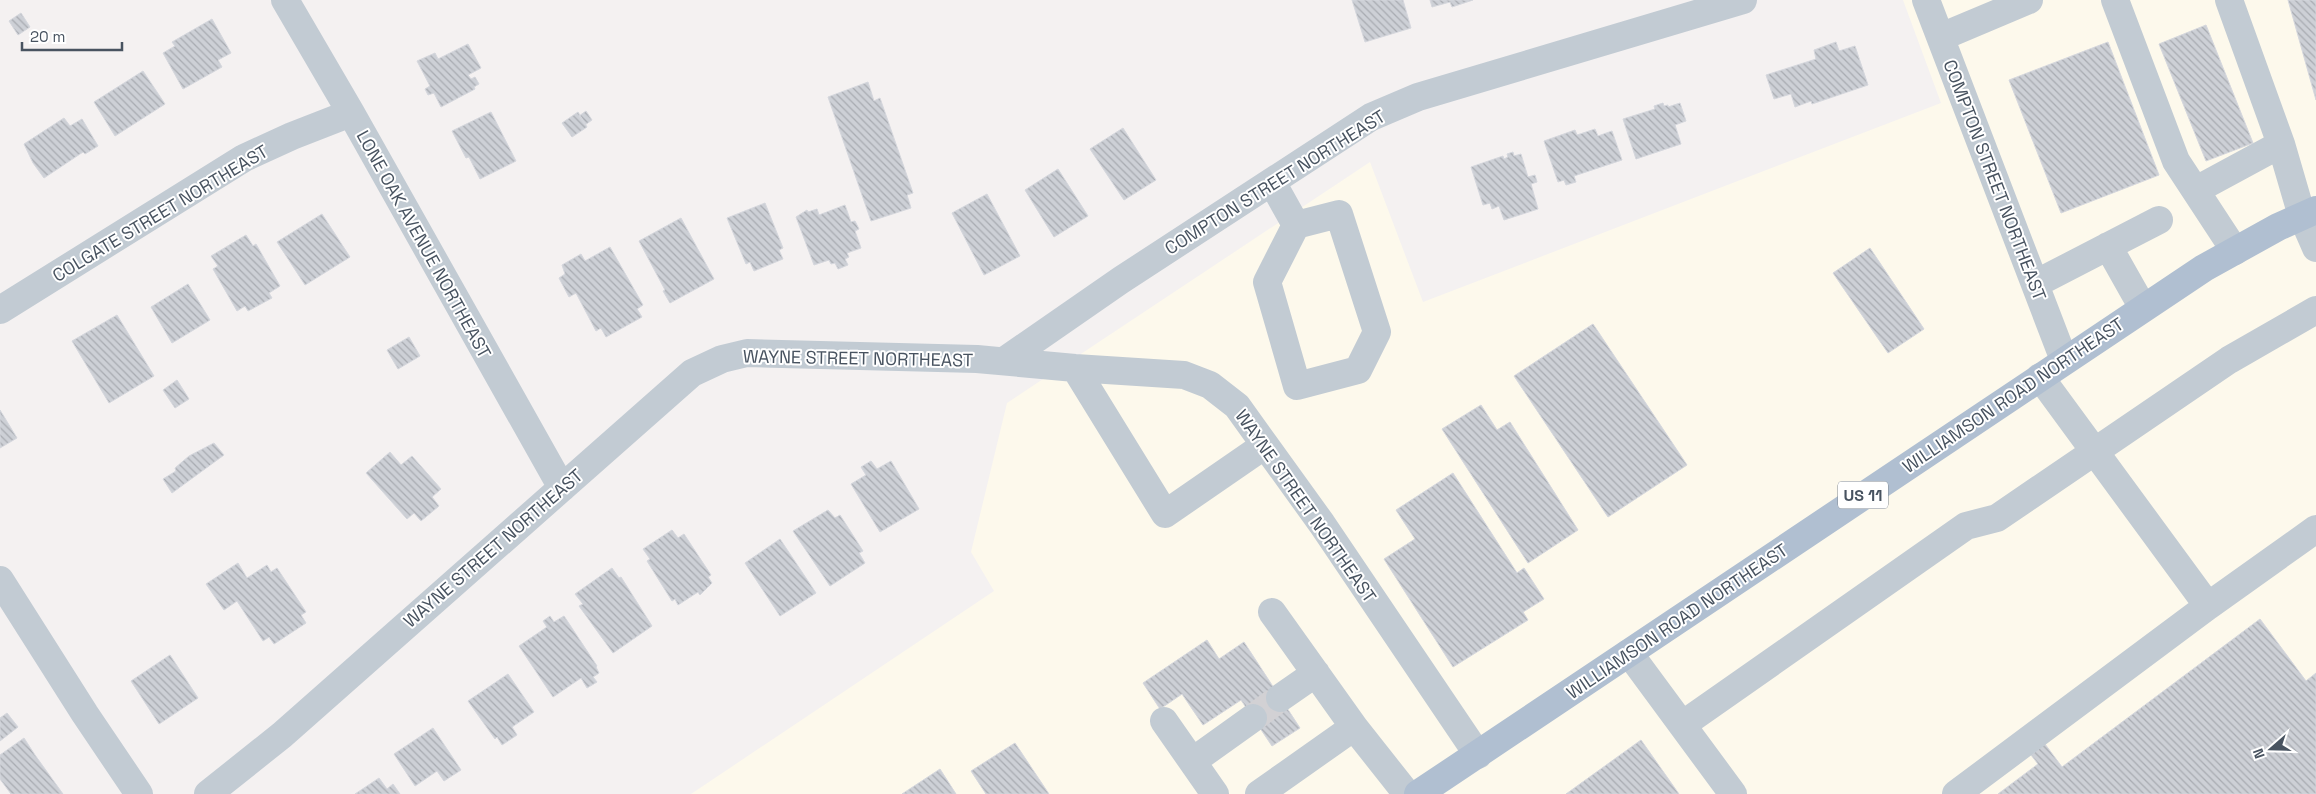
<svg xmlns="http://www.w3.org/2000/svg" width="2316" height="794" font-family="'Space Grotesk',sans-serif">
	<defs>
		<pattern id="building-back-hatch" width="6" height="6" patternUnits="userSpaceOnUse" patternTransform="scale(1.25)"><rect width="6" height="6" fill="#cdd0d6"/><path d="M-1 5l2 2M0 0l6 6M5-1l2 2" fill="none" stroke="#a8abb1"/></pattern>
	</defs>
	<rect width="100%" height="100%" fill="#f4f1f1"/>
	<!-- commercial -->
	<path fill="#fdf9ec" d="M1903 0H2316V794H691L994 591 971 552 1007 403 1370 162 1423 302 1941 103Z"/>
	<!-- building -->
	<path fill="url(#building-back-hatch)" stroke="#d5d7dd" d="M1352 0H1403L1411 28 1365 42Z
		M1430 0H1473L1452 7 1450 2 1432 7Z
		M2288 0H2316V100Z
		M21 13 30 27 18 35 9 21Z
		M212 19 231 53 218 60 222 67 183 89 163 53 175 46 172 42Z
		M2206 25 2253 143 2206 161 2159 44Z
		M1836 42 1839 51 1855 46 1868 85 1812 104 1811 101 1795 107 1791 94 1774 99 1766 75 1816 59 1814 50Z
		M2108 42 2159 175 2061 213 2009 80Z
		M468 44 481 68 468 75 471 79 475 77 479 84 474 87 475 89 441 107 434 93 428 95 425 89 430 86 417 61 435 53 438 59Z
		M143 71 165 104 115 136 94 102Z
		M868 82 874 101 880 98 913 193 907 195 911 208 871 221 828 97Z
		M1663 103 1664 106 1668 105V107L1680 103 1686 121 1675 125 1681 144 1636 159 1623 119 1655 109 1654 106Z
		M586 111 592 120 585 125 579 116Z
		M491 112 516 161 480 179 469 157 466 158 452 131Z
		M578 112 587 127 572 137 562 123Z
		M64 118 70 126 82 119 98 146 85 154 83 152 44 178 33 163 24 144Z
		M1123 128 1156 180 1124 200 1090 149Z
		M1595 129 1598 136 1612 131 1622 160 1574 176 1576 182 1566 185 1564 180 1558 182 1544 141 1575 130 1577 135Z
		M1513 152 1514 156 1521 154 1528 177 1535 175 1537 182 1531 184 1538 209 1504 220 1499 206 1492 209 1490 203 1483 205 1471 167 1503 156 1504 159 1508 157 1507 154Z
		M1058 169 1088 216 1054 237 1025 190Z
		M987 194 1020 256 984 275 952 213Z
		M765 203 783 248 779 250 783 259 754 271 750 262 746 264 727 218Z
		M845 205 851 222 855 221 859 229 855 231 861 248 847 253 849 257 845 259 848 265 838 269 835 263 831 264 829 260 814 265 796 217 807 210 808 212 817 209 819 215Z
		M322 214 350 257 305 285 277 242Z
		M681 218 714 279 670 303 663 291 665 290 639 241Z
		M246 235 253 246 256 244 280 286 269 293 272 298 248 311 245 306 237 311 213 269 218 266 211 256Z
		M610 247 643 305 637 309 642 317 606 337 601 328 596 331 576 293 569 297 559 278 565 274 562 265 581 254 585 261Z
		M1870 248 1924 329 1888 353 1833 273Z
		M188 284 210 320 172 343 151 307Z
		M117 315 154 376 109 403 72 341Z
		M1593 324 1687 465 1608 517 1514 376Z
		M409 337 420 356 398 369 387 350Z
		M177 380 189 399 175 408 163 390Z
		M1481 405 1497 430 1510 422 1578 530 1528 563 1442 429Z
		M0 410 17 438 0 448Z
		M214 443 224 455 172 493 163 479 176 471 175 468 189 456Z
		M390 452 401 465 412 456 441 489 432 497 439 506 421 521 414 513 407 519 366 473Z
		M871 461 877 469 891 461 919 509 880 532 851 484 866 475 861 467Z
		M1453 473 1517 573 1524 568 1544 599 1523 612 1528 620 1453 667 1384 559 1415 539 1396 510Z
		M828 510 835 518 840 515 863 551 859 553 865 563 830 586 793 531Z
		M672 530 678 538 684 534 711 575 708 577 712 583 700 595 698 592 678 605 675 599 672 601 647 561 650 559 643 549Z
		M780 539 816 593 780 616 745 563Z
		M238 563 247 578 267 565 271 572 277 568 306 612 301 615 306 623 274 644 269 637 263 641 237 601 224 610 206 584Z
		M612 568 619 578 621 577 652 626 613 653 579 606 583 604 575 594Z
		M550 616 554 622 564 616 597 666 596 667 599 673 593 677 597 682 587 688 581 678 553 697 519 646 547 627 543 621Z
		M2260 619 2306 681 2316 673V794H1998L2038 764 2031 755 2045 744 2062 767Z
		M1207 640 1219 659 1244 642 1300 728 1272 746 1241 700 1203 725 1182 694 1160 709 1143 683Z
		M170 655 198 698 159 724 131 681Z
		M508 674 534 712 512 727 517 735 502 745 497 737 495 739 468 701Z
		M7 713 18 727 0 741V718Z
		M433 728 461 770 444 781 437 771 415 786 394 754Z
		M24 738 35 755 63 794H11L0 779V755Z
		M1641 740 1679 794H1566Z
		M1015 743 1049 794H986L971 771Z
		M940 769 956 794H902Z
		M379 778 387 789 393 784 400 794H355Z"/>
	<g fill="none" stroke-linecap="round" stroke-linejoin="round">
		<!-- minor-tunnel -->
		<path stroke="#d2d1d4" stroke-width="28" stroke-dasharray="28 14" stroke-linecap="butt" d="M1253 718 1280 698"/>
		<!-- minor -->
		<path stroke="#c2cbd3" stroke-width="28" d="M285 0 351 113 562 488
			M1926 0 2064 360
			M2115 0 2176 161 2235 251
			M2229 0 2281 144 2302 216 2316 248
			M1941 37 2029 0
			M1272 182 1296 225 1339 214 1377 332 1358 370 1297 386 1267 282 1296 225
			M2196 190 2281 144
			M2108 246 2143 308
			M2035 284 2159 220
			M0 310 244 158 292 136 351 113
			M1004 361 1121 280 1371 117 1418 97 1743 0
			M1075 368 1165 514 1265 445
			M2040 377 2208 606 2316 529
			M0 580 85 714 139 794
			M1272 612 1354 727
			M1629 653 1733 794
			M1280 698 1316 673
			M1164 721 1215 794
			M1682 725 1966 526 1997 518 2229 360 2316 310
			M1193 761 1253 718
			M208 794 282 735 692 373 722 359 747 353 977 359 1075 368 1184 375 1210 385 1237 406 1265 445 1322 524 1478 755
			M1259 794 1354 727 1407 794
			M1956 794 2208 606"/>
		<!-- major -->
		<path stroke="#b0bfd1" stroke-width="28" d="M1418 794 2204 268 2278 227 2316 210"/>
	</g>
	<g text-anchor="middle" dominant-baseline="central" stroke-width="4" stroke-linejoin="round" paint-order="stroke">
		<!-- shield labels -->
		<rect fill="#fff" stroke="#7f8790" stroke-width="1" x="1838" y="481.5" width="50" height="27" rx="4"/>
		<g font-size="16" font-weight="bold" fill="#485360">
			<text x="1863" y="495">US 11</text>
		</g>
		<!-- street labels -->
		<g font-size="18" fill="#485360" stroke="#fff">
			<text transform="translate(1995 180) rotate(69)">COMPTON STREET NORTHEAST</text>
			<text transform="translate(1275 182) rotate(-32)">COMPTON STREET NORTHEAST</text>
			<text transform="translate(160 213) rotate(-31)">COLGATE STREET NORTHEAST</text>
			<text transform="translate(424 244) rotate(61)">LONE OAK AVENUE NORTHEAST</text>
			<text transform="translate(858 358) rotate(1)">WAYNE STREET NORTHEAST</text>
			<text transform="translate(2013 395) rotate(-34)">WILLIAMSON ROAD NORTHEAST</text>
			<text transform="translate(1306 506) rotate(55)">WAYNE STREET NORTHEAST</text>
			<text transform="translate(493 548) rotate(-41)">WAYNE STREET NORTHEAST</text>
			<text transform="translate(1677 621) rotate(-34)">WILLIAMSON ROAD NORTHEAST</text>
		</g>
	</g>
	<!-- north arrow -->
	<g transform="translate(2271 749) rotate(250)" stroke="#ffffff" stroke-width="4" paint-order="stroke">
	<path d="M0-4L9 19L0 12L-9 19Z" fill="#485360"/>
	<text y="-8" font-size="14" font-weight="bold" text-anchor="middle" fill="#485360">N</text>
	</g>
	<!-- scale -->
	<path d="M22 42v8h100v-8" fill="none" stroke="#485360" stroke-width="2.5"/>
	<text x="30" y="42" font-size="15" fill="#485360" stroke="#ffffff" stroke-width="4" paint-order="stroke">20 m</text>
</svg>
